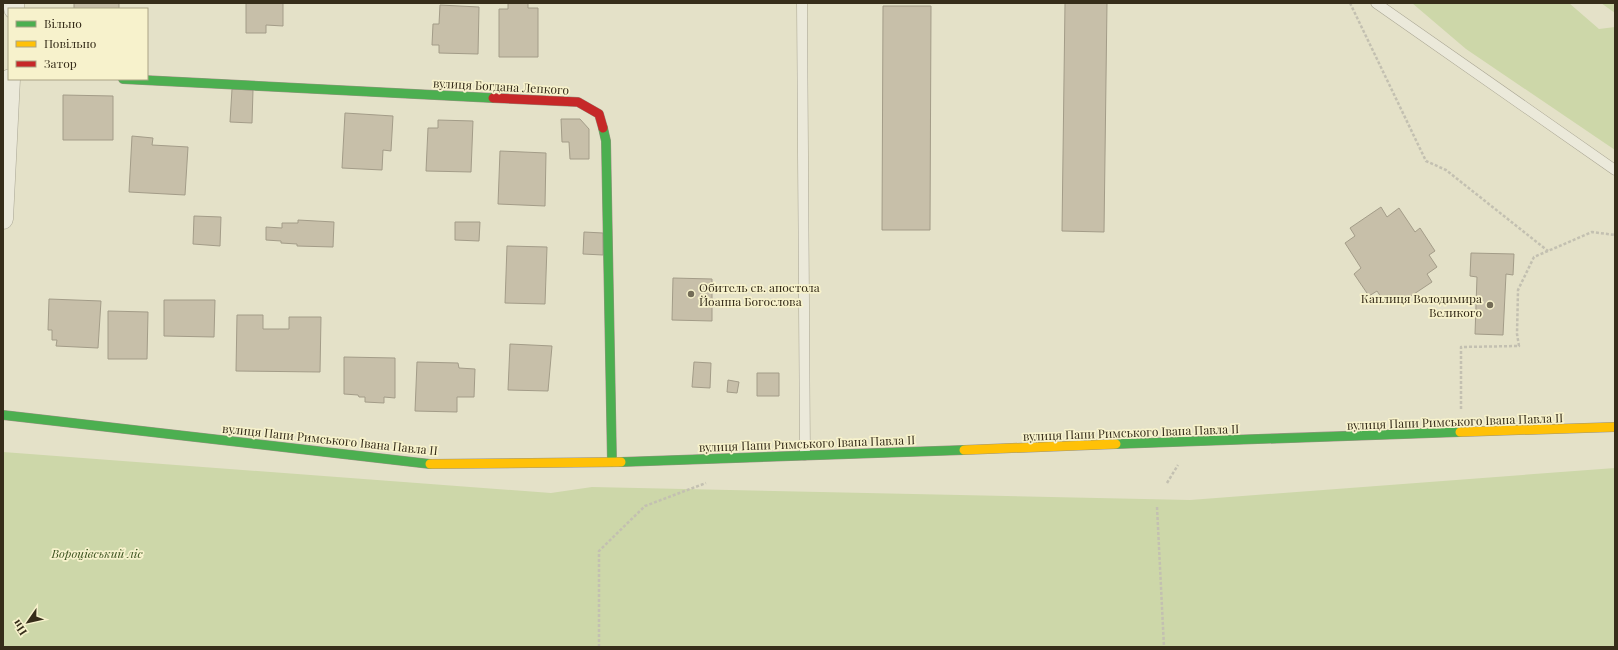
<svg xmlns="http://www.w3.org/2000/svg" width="1618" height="650" font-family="'Playfair Display',serif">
	<rect width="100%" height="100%" fill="#e4e1c8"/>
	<!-- green -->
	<path fill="#cdd7a9" d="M1412 3H1569L1599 29 1615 27V150L1466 49Z
		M1601 3H1615V13Z
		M3 452 551 493 592 487 1190 500 1615 468V647H3Z"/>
	<!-- building -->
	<path fill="#c7bfa9" stroke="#a39c88" d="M74 3H119V9H74Z
		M246 3H283V26L266 25V33H246Z
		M508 3H528V8H538V57H499V9H508Z
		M1065 3H1107L1104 232 1062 231Z
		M440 5 479 7 478 54 439 53V45H432L433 24H439Z
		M883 6H931L930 230H882Z
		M232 89 253 90 252 123 230 122Z
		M63 95 113 96V140H63Z
		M345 113 393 116 391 151 383 150 382 170 342 168Z
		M561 119H580L589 129V159H570L569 142H562Z
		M438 120 473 121 471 172 426 171 428 128H438Z
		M132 136 153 138 152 145 188 147 185 195 129 192Z
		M500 151 546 153 545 206 498 204Z
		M1381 207 1387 217 1399 208 1415 232 1420 228 1435 251 1429 255 1437 267 1427 274 1432 282 1399 304 1395 297 1385 303 1377 291 1369 296 1354 274 1361 268 1345 243 1355 236 1350 228Z
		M194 216 221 217 220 246 193 244Z
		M298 220 334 222 333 247 297 246V244L281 243V241L266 240V227L282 228V223H298Z
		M455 222H480L479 241 455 240Z
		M584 232 603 233V255L583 254Z
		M507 246 547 247 545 304 505 303Z
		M1471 253 1514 254 1513 275 1506 274 1503 335 1475 334 1477 277 1470 276Z
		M673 278 712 279V321L672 320Z
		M49 299 101 301 98 348 56 346 57 340H52V330H48Z
		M164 300H215L214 337 164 336Z
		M108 311 148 312 147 359H108Z
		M237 315H263V329H289V317H321L320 372 236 371Z
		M510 344 552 346 548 391 508 390Z
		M344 357 395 358V398L384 397V403L365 402V397H359L358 395 344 394Z
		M417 362 458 363 459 368 475 369 474 397H457V412L415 411Z
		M694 362 711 363 710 388 692 387Z
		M757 373H779V396H757Z
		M728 380 739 382 737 393 727 392Z"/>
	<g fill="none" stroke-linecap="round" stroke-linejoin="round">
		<!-- lane casing -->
		<g stroke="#a8a492" stroke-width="11">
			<path id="lane" d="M802 3 805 455
				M1376 3 1615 170"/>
		</g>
		<!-- street casing -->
		<g stroke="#a8a492" stroke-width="21">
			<path id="street" d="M14 9V3
				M3 219 10 79"/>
		</g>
		<!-- fast casing -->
		<g stroke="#989382" stroke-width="10">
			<path id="fast" d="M123 79 493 98
				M603 128 606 141 612 462
				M3 415 430 464
				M1116 444 1460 432
				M621 462 964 450"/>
		</g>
		<!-- slow casing -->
		<g stroke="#989382" stroke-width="10">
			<path id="slow" d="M1460 432 1615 427
				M964 450 1116 444
				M430 464 621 462"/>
		</g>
		<!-- jam casing -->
		<g stroke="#989382" stroke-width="10">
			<path id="jam" d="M493 98 578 102 599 114 603 128"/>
		</g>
		<!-- path -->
		<path stroke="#c3c0b1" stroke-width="2.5" stroke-dasharray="3 2" stroke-linecap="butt" d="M1350 3 1426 161 1446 170 1548 251
			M1461 409V347L1519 346 1517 334 1518 290 1534 257 1592 232 1615 235
			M1167 483 1178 465
			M1157 507 1164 647
			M599 647V551L645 506 706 483"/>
		<!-- lane -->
		<use href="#lane" stroke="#ebe9da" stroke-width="10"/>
		<!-- street -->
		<use href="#street" stroke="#ebe9da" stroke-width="20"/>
		<!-- fast -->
		<use href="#fast" stroke="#4caf50" stroke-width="9"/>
		<!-- slow -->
		<use href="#slow" stroke="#ffc107" stroke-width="9"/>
		<!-- jam -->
		<use href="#jam" stroke="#c62828" stroke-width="9"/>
	</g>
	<!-- markers -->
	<g fill="#736c57" stroke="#f7f2cc" stroke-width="1.5">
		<circle cx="691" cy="294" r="4"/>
		<circle cx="1490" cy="305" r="4"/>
	</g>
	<g text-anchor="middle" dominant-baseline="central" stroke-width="3.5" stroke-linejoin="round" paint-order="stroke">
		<!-- street labels -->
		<g font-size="12" fill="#362d1a" stroke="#f7f2cc">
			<text transform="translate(501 86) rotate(3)">вулиця Богдана Лепкого</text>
			<text transform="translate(1455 421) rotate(-2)">вулиця Папи Римського Івана Павла ІІ</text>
			<text transform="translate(1131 432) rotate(-2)">вулиця Папи Римського Івана Павла ІІ</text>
			<text transform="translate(330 439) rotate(6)">вулиця Папи Римського Івана Павла ІІ</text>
			<text transform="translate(807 443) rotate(-2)">вулиця Папи Римського Івана Павла ІІ</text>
		</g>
		<!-- poi labels -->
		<g font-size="12" fill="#362d1a" stroke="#f7f2cc" text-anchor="start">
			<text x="699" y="287">Обитель св. апостола<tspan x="699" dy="14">Йоанна Богослова</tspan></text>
			<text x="1482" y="298" text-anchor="end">Каплиця Володимира<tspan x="1482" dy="14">Великого</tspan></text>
		</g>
		<!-- park labels -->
		<g font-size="12" font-style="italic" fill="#3d5420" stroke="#f7f2cc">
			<text x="97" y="553">Вороцівський ліс</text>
		</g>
	</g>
	<!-- border -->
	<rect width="1618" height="650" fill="none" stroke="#362d1a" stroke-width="8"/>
	<!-- legend -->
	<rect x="8" y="8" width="140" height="72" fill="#f7f2cc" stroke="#aaa385"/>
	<rect x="16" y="21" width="20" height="6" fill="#4caf50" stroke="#aaa385"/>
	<text x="44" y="28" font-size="12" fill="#362d1a">Вільно</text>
	<rect x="16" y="41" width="20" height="6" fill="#ffc107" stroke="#aaa385"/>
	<text x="44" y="48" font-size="12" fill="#362d1a">Повільно</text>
	<rect x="16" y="61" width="20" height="6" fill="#c62828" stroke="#aaa385"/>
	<text x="44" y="68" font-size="12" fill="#362d1a">Затор</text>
	<!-- north arrow -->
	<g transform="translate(28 622) rotate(236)" stroke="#f7f2cc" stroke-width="3" paint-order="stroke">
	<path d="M0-3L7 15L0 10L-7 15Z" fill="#362d1a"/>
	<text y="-6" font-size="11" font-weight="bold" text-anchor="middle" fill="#362d1a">Пн</text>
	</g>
</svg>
